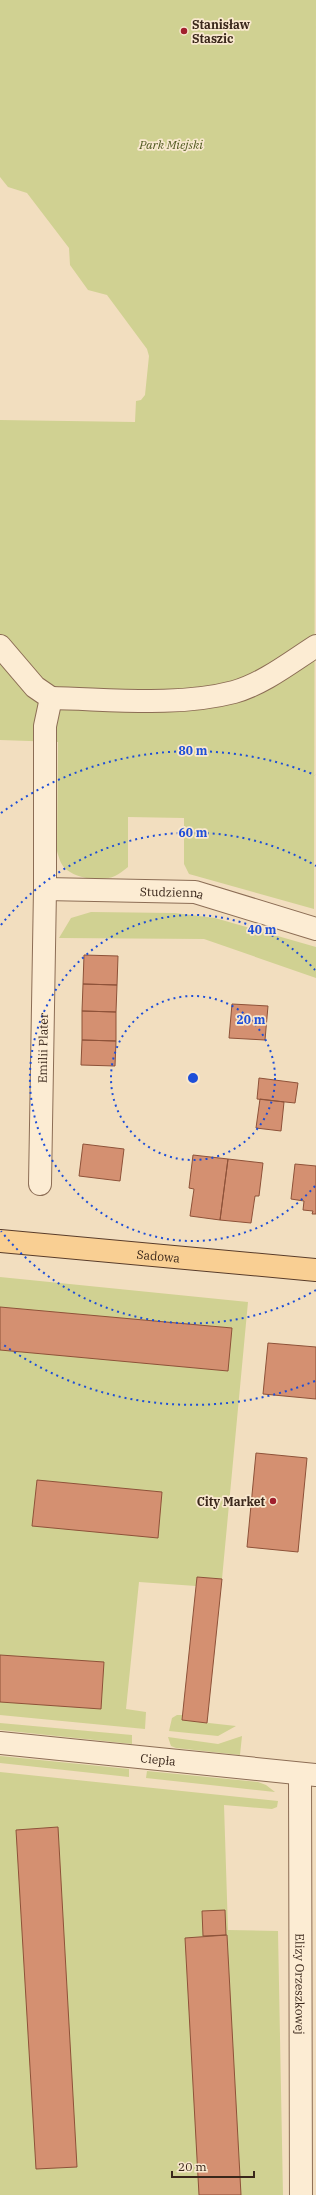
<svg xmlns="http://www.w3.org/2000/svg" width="316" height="2195" font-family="'IBM Plex Serif',serif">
	<rect width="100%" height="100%" fill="#f2debf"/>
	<!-- green -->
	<path fill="#d0d192" d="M0 0H316L314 909 189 874 184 864V818L128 817V867C124 870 119 874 115 876 101 882 79 879 67 870 61 866 59 858 57 851L58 742 0 740V420L135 422 136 401 141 400 145 395 149 356 147 349 107 295 88 290 70 265 69 248 27 193 8 187 0 177Z
		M91 912 175 913 215 918 316 947V978L204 939 59 938 71 918Z
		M0 1277 248 1302 222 1579 197 1577 196 1586 139 1582 126 1709 146 1712 145 1729 0 1715Z
		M177 1715H182V1720L236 1726 218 1736 169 1731 172 1718Z
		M0 1723 132 1735V1744L0 1730Z
		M242 1736 240 1755 176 1748 171 1746 168 1737 218 1744Z
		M0 1756 129 1769V1777L0 1763Z
		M147 1771 258 1782 266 1785 275 1792 146 1778Z
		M0 1772 278 1801 277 1807 272 1809 224 1805 228 1930 278 1931 283 2195H0Z"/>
	<!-- building -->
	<path fill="#d49071" stroke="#8e5239" d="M84 955 118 956 117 985 83 984Z
		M83 984 117 985 116 1012 82 1011Z
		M232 1004 268 1006 265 1040 229 1038Z
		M82 1011 116 1012V1041L82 1040Z
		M82 1040 116 1041 115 1066 81 1065Z
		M259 1078 298 1083 295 1103 257 1099Z
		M260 1099 284 1102 281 1131 256 1128Z
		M83 1144 124 1149 120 1181 79 1176Z
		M193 1155 228 1159 220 1220 190 1216 194 1189 189 1188Z
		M228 1159 263 1163 259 1196H255L251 1223 220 1220Z
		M295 1164 316 1166V1214H312L313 1211 303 1210 304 1201 291 1199Z
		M0 1307 232 1328 228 1371 0 1350Z
		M268 1343 316 1347V1399L263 1394Z
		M256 1453 307 1458 298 1552 247 1547Z
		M37 1480 162 1492 158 1538 32 1526Z
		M197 1577 222 1579 207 1723 182 1720Z
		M0 1655 104 1662 101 1709 0 1702Z
		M58 1827 77 2167 36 2169 16 1830Z
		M225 1910 226 1935 203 1936 202 1911Z
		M227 1935 241 2195H199L185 1938Z"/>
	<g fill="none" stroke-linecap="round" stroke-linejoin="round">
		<!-- minor casing -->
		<g stroke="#8c6d55" stroke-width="24">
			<g id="minor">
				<path d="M0 646 35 687 51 698 45 726V889"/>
				<path d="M51 698C109 699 177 707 234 692 263 684 291 662 316 646"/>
				<path id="s1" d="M40 1184 45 889 195 892 316 929"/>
				<path id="s2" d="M0 1743 316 1775"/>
				<path id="s3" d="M300 1774 301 2195"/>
			</g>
		</g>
		<!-- major casing -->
		<g stroke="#593c2a" stroke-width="24">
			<g id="major">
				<path id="s4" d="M0 1241 316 1270"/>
			</g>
		</g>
		<!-- minor -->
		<use href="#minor" stroke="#fcecd3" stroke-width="22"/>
		<!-- major -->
		<use href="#major" stroke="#f9cf93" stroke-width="22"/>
	</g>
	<!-- distance rings -->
	<g fill="none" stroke="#1d4ed8" stroke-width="2" stroke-dasharray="2 4">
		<circle cx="193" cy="1078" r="82"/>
		<path d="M315 1186A163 163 0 1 1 315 970"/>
		<path d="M316 1290A245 245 0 0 1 1 1231M1 925A245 245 0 0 1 316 866"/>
		<path d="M315 1381A327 327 0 0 1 1 1343M1 813A327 327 0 0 1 315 775"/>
	</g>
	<!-- markers -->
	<g fill="#a1202e" stroke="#f9e8cf" stroke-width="1.5">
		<circle cx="184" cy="31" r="4"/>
		<circle cx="273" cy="1501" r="4"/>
	</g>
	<g text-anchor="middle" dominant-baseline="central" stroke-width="3.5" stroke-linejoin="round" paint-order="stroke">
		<!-- poi labels -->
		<g font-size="12" font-weight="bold" fill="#3a271b" stroke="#f9e8cf" text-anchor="start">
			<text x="192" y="24">Stanisław<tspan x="192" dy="14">Staszic</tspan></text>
			<text x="265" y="1501" text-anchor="end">City Market</text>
		</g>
		<!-- park labels -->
		<g font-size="12" font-style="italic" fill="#505920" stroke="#f9e8cf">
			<text x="171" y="144">Park Miejski</text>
		</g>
		<!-- street labels -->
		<g font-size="12" fill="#3a271b" stroke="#f9e8cf">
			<text stroke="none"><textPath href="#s1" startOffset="422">Studzienna</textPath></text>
			<text stroke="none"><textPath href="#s1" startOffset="136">Emilii Plater</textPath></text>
			<text stroke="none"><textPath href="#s4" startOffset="159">Sadowa</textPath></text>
			<text stroke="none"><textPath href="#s2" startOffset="159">Ciepła</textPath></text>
			<text stroke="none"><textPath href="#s3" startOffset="210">Elizy Orzeszkowej</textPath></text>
		</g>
	</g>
	<circle cx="193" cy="1078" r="6" fill="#1d4ed8" stroke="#f9e8cf" stroke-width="2"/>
	<g font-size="12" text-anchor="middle" font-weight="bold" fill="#1d4ed8" stroke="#f9e8cf" stroke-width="3.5" stroke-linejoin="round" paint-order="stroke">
		<text x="193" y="755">80 m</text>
		<text x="193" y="837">60 m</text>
		<text x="262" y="934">40 m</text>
		<text x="251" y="1024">20 m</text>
	</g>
	<!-- scale -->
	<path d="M172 2171v6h82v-6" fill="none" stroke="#3a271b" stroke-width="2"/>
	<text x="178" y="2171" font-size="12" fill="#3a271b" stroke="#f9e8cf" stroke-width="3" paint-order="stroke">20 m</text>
</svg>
